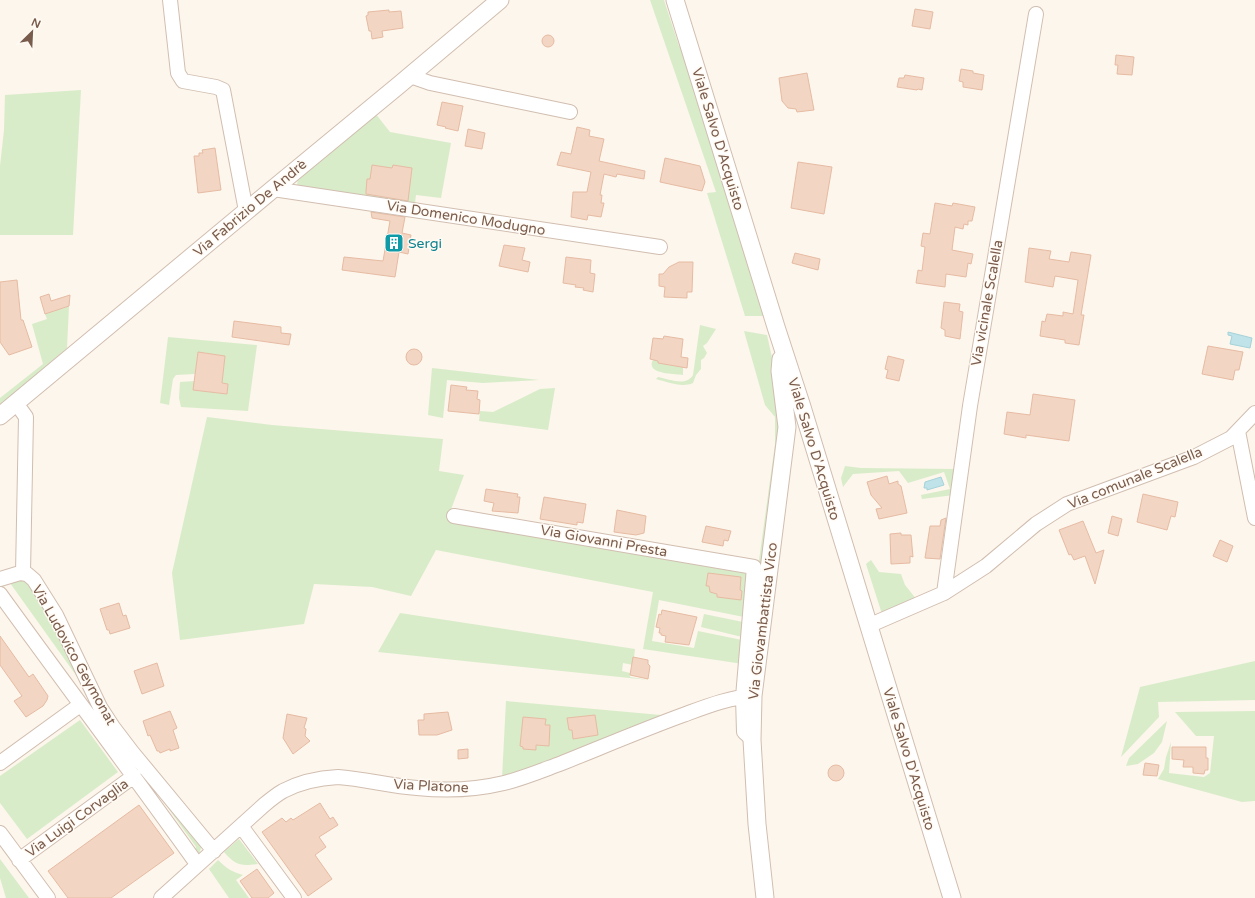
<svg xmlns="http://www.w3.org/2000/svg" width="1255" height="898" font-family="'Varela Round',sans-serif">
	<rect width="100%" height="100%" fill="#fdf6ec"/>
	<!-- green -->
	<path fill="#d8ecc9" d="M650 0H664L679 46 687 57 765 316H745L707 193 716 192Z
		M81 90 73 235H0V166L4 130 5 95Z
		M375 113 390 132 451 143 441 198 416 195 415 203 297 187 298 175Z
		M69 306 67 348 0 406V398L43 364 32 324 47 319 45 314Z
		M700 325 716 329 707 343 703 346 707 353 704 358 701 360V369L696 375 693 383C682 388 667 382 656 379L658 377C669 379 686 387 693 375Z
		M744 331 767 335 775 371 779 419 762 580 757 575 775 444V417L765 405Z
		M168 337 257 345 248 411 181 407 179 398 180 382 195 381 194 390 227 394 228 384 222 383 225 356 198 352 195 374 176 375 173 379 169 405 160 403Z
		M653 360H658V363L683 367V375C676 374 654 374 652 366 651 364 652 362 653 360Z
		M432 368 539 380 483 383 447 380 443 418 428 415Z
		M555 388 548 430 479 421 480 411 493 412 540 389Z
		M207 417 272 425 443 439 439 471 464 475 447 520 599 548 749 574 744 617 659 600 652 641 694 648 698 631 742 640 743 664 643 649 653 592 436 550 411 596 372 587 314 584 304 624 180 640 172 573Z
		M845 466 861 468 956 469 954 495 922 499 921 495 950 489 944 472 908 483 899 471 853 474 843 487 841 478Z
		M871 560 879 572 901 574 905 585 917 600 882 614 866 564Z
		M22 579 30 582 51 615 78 678 10 583Z
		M400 613 635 649 633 665 623 663 622 671 630 673V677L649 680 378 652Z
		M704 614 743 622 742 637 701 627Z
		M1255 661V700L1158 702 1159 717 1121 757 1140 687Z
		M506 701 661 715 558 759 502 778Z
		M1255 711V801L1242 802 1158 779 1164 769 1166 757 1171 742 1169 773 1204 777 1210 773 1214 736H1196L1175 712Z
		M80 720 118 772 27 839 0 803V776Z
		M1167 721 1162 742 1154 753 1138 764 1126 766 1129 758Z
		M132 758 201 845V848L199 854 195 849 196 847 194 844Z
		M239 839 258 864C241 866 236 866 224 852Z
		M0 859 29 898H6L0 878Z
		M218 860C226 868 232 872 243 875L236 880 249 898H229L209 869Z"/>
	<!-- water -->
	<path fill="#bfe3e8" stroke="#a5d3da" d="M1228 332 1252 338 1250 348 1230 344 1232 336 1228 335Z
		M941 477 944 485 927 490V488H924L925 482Z"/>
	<!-- building -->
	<path fill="#f3d5c3" stroke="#e6bba3" d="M915 9 933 12 930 29 912 26Z
		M389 10V12L401 11 403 28 382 31 383 37 372 39 371 31H369L366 16 368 15V12Z
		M542 41a6 6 0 1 1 12 0a6 6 0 1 1-12 0Z
		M1116 55 1134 57 1132 75 1117 74 1118 65H1115Z
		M961 69 973 71V73L984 75 982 90 963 87V82L959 81Z
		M807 73 814 110 797 112 796 109 788 108 782 101 779 78Z
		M905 75 924 78 922 90 918 89 917 90 897 87 899 78H904Z
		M442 102 463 106 458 131 445 128 446 127 437 125Z
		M577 127 590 130 589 136 604 139 599 161 645 171 644 179 617 174 616 177 604 174 600 195H602L601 203H604L601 217 588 215 587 220 571 217 573 192H587L591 172 557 165 561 152 571 154Z
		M468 129 485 133 482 149 465 146Z
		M215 148 221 190 198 193 194 156H199V153H203L202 150Z
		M665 158 700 166 705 182 702 191 660 182Z
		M798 162 832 167 824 214 791 208Z
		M372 165 392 168 393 165 412 168 408 201 366 194V191L367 179H370Z
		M935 203 952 206 953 203 975 207 972 221H968V225L964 224 963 229 955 227 952 250 973 254 971 264 968 263 966 277 946 274 945 287 916 283 918 270 922 271 925 247 921 246 923 233 930 234Z
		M371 212 405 217 402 233 411 235 408 254 399 252 395 277 342 270 344 257 383 261 390 221 372 218Z
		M504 245 525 248 522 260 530 262 528 272 499 266Z
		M1029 248 1051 251 1049 259 1069 262 1071 252 1091 255 1081 315H1084L1079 345 1065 343V340L1040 336 1042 321 1045 322 1047 314 1063 316V312L1073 314 1078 280 1055 276 1053 287 1025 282Z
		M795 253 820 259 818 270 792 263Z
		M566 257 591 260 590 273 595 274 593 292 583 290 584 288 575 287 576 285 563 283Z
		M679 262H693L692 292H687V298L664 297 665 287 659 286V274H663L669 267Z
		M17 280 21 320H23L32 347 9 355 0 342V282Z
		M49 294 51 301 70 295 69 306 45 314 40 297Z
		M944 302 960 304 959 311 963 312 960 339 945 336V330L941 328Z
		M234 321 281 327V333L291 334 289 345 232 337Z
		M664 336 683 339 681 357 688 358 687 368 658 363V361L650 359 653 338 663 339Z
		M1208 346 1243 352 1239 370H1235L1233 380 1202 374Z
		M406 357a8 8 0 1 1 16 0a8 8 0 1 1-16 0Z
		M198 352 225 356 222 383 228 384 227 394 193 390Z
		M888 356 904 360 899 381 886 378 888 370 885 369Z
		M451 385 467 387 466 390 478 391 477 399 480 400 479 414 448 411Z
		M1033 394 1075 400 1069 441 1026 435V438L1004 434 1007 412 1030 415Z
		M887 476 889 484 898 481V484L901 486 907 513 879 519 876 509 882 508 871 495 867 482Z
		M486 489 518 494 517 497H520L518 513 492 511 494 503 484 501Z
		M1143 494 1178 502 1175 517 1171 516 1167 530 1137 522Z
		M544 497 586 504 583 523 577 522V525L540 519Z
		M617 510 646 516 644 533 636 535 614 532Z
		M1112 516 1122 519 1118 536 1108 533Z
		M946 518 940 559 925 558 930 526H940L941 520Z
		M1083 521 1096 553 1104 550 1095 584 1085 556 1074 560 1071 554 1069 555 1059 530Z
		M706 526 731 531 728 541 724 540 723 546 702 542Z
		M901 533V535H911L913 557 910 556V563L891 564 890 534Z
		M1220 540 1233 546 1227 562 1213 556Z
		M708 573 741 577 740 590 742 591 741 600 717 597V594L710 592 709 586H706Z
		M119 603 123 616 126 615 130 628 110 634 109 630H107L100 609Z
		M662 610 697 617 689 645 665 642 666 636 661 635V633H659L660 628 656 627 659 614 661 615Z
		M0 636 29 677 33 674 48 696 47 700 43 706 26 717 14 701 22 696 0 665Z
		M633 657 648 660V664L650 666 648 679 630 675Z
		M157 663 164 686 142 694 134 671Z
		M170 711 177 728 173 730 179 748 170 751V749L160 753 159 751H157L150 735 148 736 143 721Z
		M448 712 452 730 437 735H419L418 720H424V714Z
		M287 714 307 718 304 728 306 729 305 736 310 741 293 754 283 738Z
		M595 715 598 735 573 739 572 730H569L567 718Z
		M523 717 546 719 545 725H550L549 746 536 745V750L523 749V747L520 746Z
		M1172 747H1206V758H1208V770H1205L1204 774 1193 773V767H1183L1184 760 1172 759Z
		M468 749V758L458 759V750Z
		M1145 763 1159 765 1157 776 1143 775Z
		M828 773a8 8 0 1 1 16 0a8 8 0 1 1-16 0Z
		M320 803 330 819 333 817 338 825 319 837 326 847 315 855 332 879 308 896 262 832 282 818 286 822 291 818 293 820Z
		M139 805 174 853 111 898H68L48 871Z
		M257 869 274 893 268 898H252L240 881Z"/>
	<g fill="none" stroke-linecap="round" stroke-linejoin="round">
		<!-- minor casing -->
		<g stroke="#d1beb0" stroke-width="16">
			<path id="minor" d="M170 0 178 73 183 81 216 87 223 90 246 211
				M410 76 430 83 570 112
				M273 189 660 247
				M16 403 26 417 23 573
				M1238 431 1255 518
				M454 516 754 567 743 697 744 732 752 739
				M0 579 20 573 27 574 34 580 56 615 100 707 113 727 132 752 214 851
				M944 593 970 406 1036 14
				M0 594C65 684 132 773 197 864
				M868 626 944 593 986 566 1036 524 1067 504 1194 457 1231 438 1255 413
				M0 763 80 705
				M241 826 294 898
				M0 833 48 898
				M19 860 134 776
				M161 898 264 805C270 800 276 795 283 791 300 782 319 778 338 777 365 779 390 786 417 788 446 791 475 790 504 783 524 778 543 770 562 763 602 747 642 730 683 715 705 707 730 697 753 696"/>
		</g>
		<!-- tertiary casing -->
		<g stroke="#d1beb0" stroke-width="19">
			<path id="tertiary" d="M675 0 776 327 802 407 952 898
				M0 416 273 189 399 85 500 0
				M765 898 757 824 752 740 753 696 787 427 780 371 781 359"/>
		</g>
		<!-- minor -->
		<use href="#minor" stroke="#fff" stroke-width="14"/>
		<!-- tertiary -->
		<use href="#tertiary" stroke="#fff" stroke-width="17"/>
	</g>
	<!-- icons -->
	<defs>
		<g id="building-square" transform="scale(1)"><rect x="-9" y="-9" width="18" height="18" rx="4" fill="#0f9aa8" stroke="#fffaf3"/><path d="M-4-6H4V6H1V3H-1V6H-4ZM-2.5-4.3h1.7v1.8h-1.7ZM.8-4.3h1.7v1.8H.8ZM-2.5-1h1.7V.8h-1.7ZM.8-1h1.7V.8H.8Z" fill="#fff"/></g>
	</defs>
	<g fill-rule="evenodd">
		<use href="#building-square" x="394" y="243"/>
	</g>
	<g text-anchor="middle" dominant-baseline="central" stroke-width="3" stroke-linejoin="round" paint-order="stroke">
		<!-- street labels -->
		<g font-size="14" fill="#7a5c4d" stroke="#fffaf3">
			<text transform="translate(718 139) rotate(73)">Viale Salvo D'Acquisto</text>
			<text transform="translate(250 208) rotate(-40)">Via Fabrizio De Andrè</text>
			<text transform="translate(466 218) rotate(9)">Via Domenico Modugno</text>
			<text transform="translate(987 303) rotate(-80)">Via vicinale Scalella</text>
			<text transform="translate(814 449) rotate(73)">Viale Salvo D'Acquisto</text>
			<text transform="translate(1135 478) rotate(-22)">Via comunale Scalella</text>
			<text transform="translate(604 541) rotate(10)">Via Giovanni Presta</text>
			<text transform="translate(763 621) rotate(-83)">Via Giovambattista Vico</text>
			<text transform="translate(74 655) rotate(61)">Via Ludovico Geymonat</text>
			<text transform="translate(909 759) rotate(73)">Viale Salvo D'Acquisto</text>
			<text transform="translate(431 786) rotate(3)">Via Platone</text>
			<text transform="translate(77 818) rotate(-36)">Via Luigi Corvaglia</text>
		</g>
		<!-- culture labels -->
		<g font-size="14" fill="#0d838f" stroke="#fffaf3" text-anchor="start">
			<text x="408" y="243">Sergi</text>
		</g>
	</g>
	<!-- north arrow -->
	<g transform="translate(32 32) rotate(24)" stroke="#fffaf3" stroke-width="3" paint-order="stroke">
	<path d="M0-3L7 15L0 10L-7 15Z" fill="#7a5c4d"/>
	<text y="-6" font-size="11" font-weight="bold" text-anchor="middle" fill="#7a5c4d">N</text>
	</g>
</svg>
